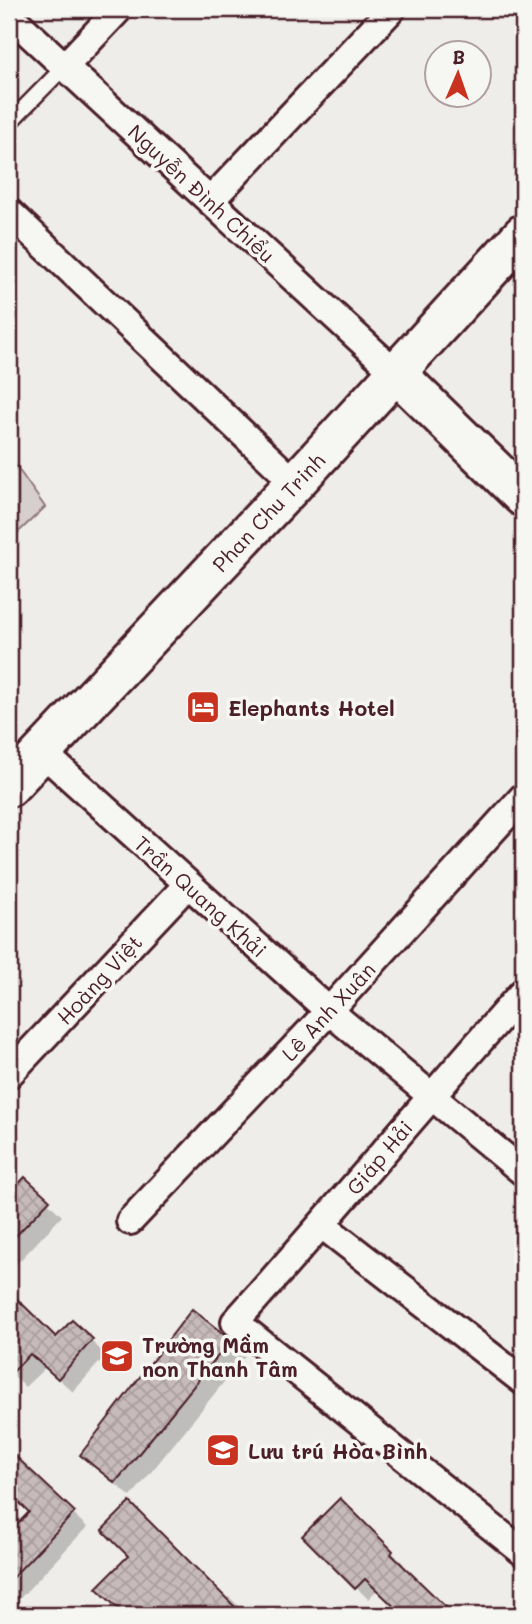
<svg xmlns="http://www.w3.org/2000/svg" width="532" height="1624" font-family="Mali,sans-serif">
	<defs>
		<pattern id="building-cross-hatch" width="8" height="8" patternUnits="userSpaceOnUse" patternTransform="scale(1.75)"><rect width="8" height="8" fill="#c6babb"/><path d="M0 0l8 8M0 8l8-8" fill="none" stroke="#ac9fa1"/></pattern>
	</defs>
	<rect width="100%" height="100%" fill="#efedea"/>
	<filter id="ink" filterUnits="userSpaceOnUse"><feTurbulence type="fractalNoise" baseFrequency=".0143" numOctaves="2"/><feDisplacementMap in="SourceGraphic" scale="14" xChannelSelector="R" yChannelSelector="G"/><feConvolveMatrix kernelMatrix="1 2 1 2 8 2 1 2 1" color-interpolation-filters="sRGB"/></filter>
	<g filter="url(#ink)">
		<!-- green -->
		<path fill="#d7cfce" stroke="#90777c" stroke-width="2" d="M9 456 45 507 9 541Z"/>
		<!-- shadow -->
		<path fill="#0003" d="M25 1180 62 1216 9 1272V1197Z
			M9 1294 56 1340 72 1323 106 1355 73 1392 46 1367 25 1387 9 1371Z
			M230 1341 245 1356 131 1497 97 1469 82 1454Z
			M9 1453 87 1527 9 1610V1536L31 1512 9 1492Z
			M340 1501 404 1564 401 1566 452 1615H405L378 1589 368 1599 304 1536Z
			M99 1587 225 1600 229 1597 248 1615H127Z"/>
		<!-- building -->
		<path fill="url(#building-cross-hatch)" stroke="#4a1f2b" stroke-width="2" d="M25 1177 50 1200 9 1243V1194Z
			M9 1291 56 1337 72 1320 93 1339 58 1379 30 1354 9 1376Z
			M192 1309 231 1340 115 1483 80 1455Z
			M9 1450 75 1512 9 1581V1533L29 1512 9 1493Z
			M340 1498 393 1551 391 1554 454 1615H403L365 1579 355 1589 302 1536Z
			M130 1502 243 1615H125L96 1588 128 1556 102 1530Z"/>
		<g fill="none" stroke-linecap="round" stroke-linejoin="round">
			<!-- lane casing -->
			<g stroke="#4a1f2b" stroke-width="19">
				<path id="lane" d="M9 123 65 66"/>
			</g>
			<!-- street casing -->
			<g stroke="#4a1f2b" stroke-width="32">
				<path id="street" d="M9 15 395 372
					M65 66 119 9
					M210 201 392 9
					M9 212 295 483
					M42 752 329 1011 523 1172
					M523 992C426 1101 333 1213 235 1322L523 1552
					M9 1074 188 884
					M130 1221 329 1011 523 797
					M322 1225 523 1381"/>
			</g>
			<!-- secondary casing -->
			<g stroke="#4a1f2b" stroke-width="44">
				<path id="secondary" d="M395 372 523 497
					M9 787 295 483 523 234"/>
			</g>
			<!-- lane -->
			<use href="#lane" stroke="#f6f6f2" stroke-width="14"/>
			<!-- street -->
			<use href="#street" stroke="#f6f6f2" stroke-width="26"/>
			<!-- secondary -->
			<use href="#secondary" stroke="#f6f6f2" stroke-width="38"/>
		</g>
	</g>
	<!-- icons -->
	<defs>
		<g id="hotel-square" transform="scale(1.75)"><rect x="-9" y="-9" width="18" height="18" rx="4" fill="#c8321e" stroke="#f6f6f2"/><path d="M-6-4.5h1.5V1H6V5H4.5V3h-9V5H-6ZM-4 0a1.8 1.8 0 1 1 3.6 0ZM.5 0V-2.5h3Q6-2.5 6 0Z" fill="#fff"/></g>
		<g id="school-square" transform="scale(1.75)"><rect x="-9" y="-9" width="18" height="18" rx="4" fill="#c8321e" stroke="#f6f6f2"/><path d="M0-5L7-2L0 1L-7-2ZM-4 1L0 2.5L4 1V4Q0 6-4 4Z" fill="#fff"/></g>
	</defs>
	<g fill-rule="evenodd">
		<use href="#hotel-square" x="203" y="707"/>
		<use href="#school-square" x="117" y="1356"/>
		<use href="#school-square" x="223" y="1450"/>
	</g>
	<g text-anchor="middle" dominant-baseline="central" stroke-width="7" stroke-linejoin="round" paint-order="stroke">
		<!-- street labels -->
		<g font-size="21" fill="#4a1f2b" stroke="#f6f6f2">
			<text transform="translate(202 193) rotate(43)">Nguyễn Đình Chiểu</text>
			<text transform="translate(268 512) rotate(-47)">Phan Chu Trinh</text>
			<text transform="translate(201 896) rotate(42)">Trần Quang Khải</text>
			<text transform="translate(99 979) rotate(-47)">Hoàng Việt</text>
			<text transform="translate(328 1011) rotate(-47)">Lê Anh Xuân</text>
			<text transform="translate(379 1157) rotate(-50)">Giáp Hải</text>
		</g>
		<!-- poi labels -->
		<g font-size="21" font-weight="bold" fill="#4a1f2b" stroke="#f6f6f2" text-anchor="start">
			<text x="228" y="707">Elephants Hotel</text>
			<text x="142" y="1344">Trường Mầm<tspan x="142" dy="24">non Thanh Tâm</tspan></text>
			<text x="248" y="1450">Lưu trú Hòa Bình</text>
		</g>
	</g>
	<!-- margin -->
	<rect width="532" height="1624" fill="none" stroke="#f6f6f2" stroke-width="35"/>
	<rect x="18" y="18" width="497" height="1589" fill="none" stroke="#4a1f2b" stroke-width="2.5" filter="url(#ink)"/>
	<!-- north arrow -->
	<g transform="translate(458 74) rotate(2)"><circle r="33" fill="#f6f6f2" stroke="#b1a0a2" stroke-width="2"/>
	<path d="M0-5L12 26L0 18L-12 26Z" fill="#c8321e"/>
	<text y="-10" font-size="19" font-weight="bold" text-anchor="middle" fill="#4a1f2b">B</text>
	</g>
</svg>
